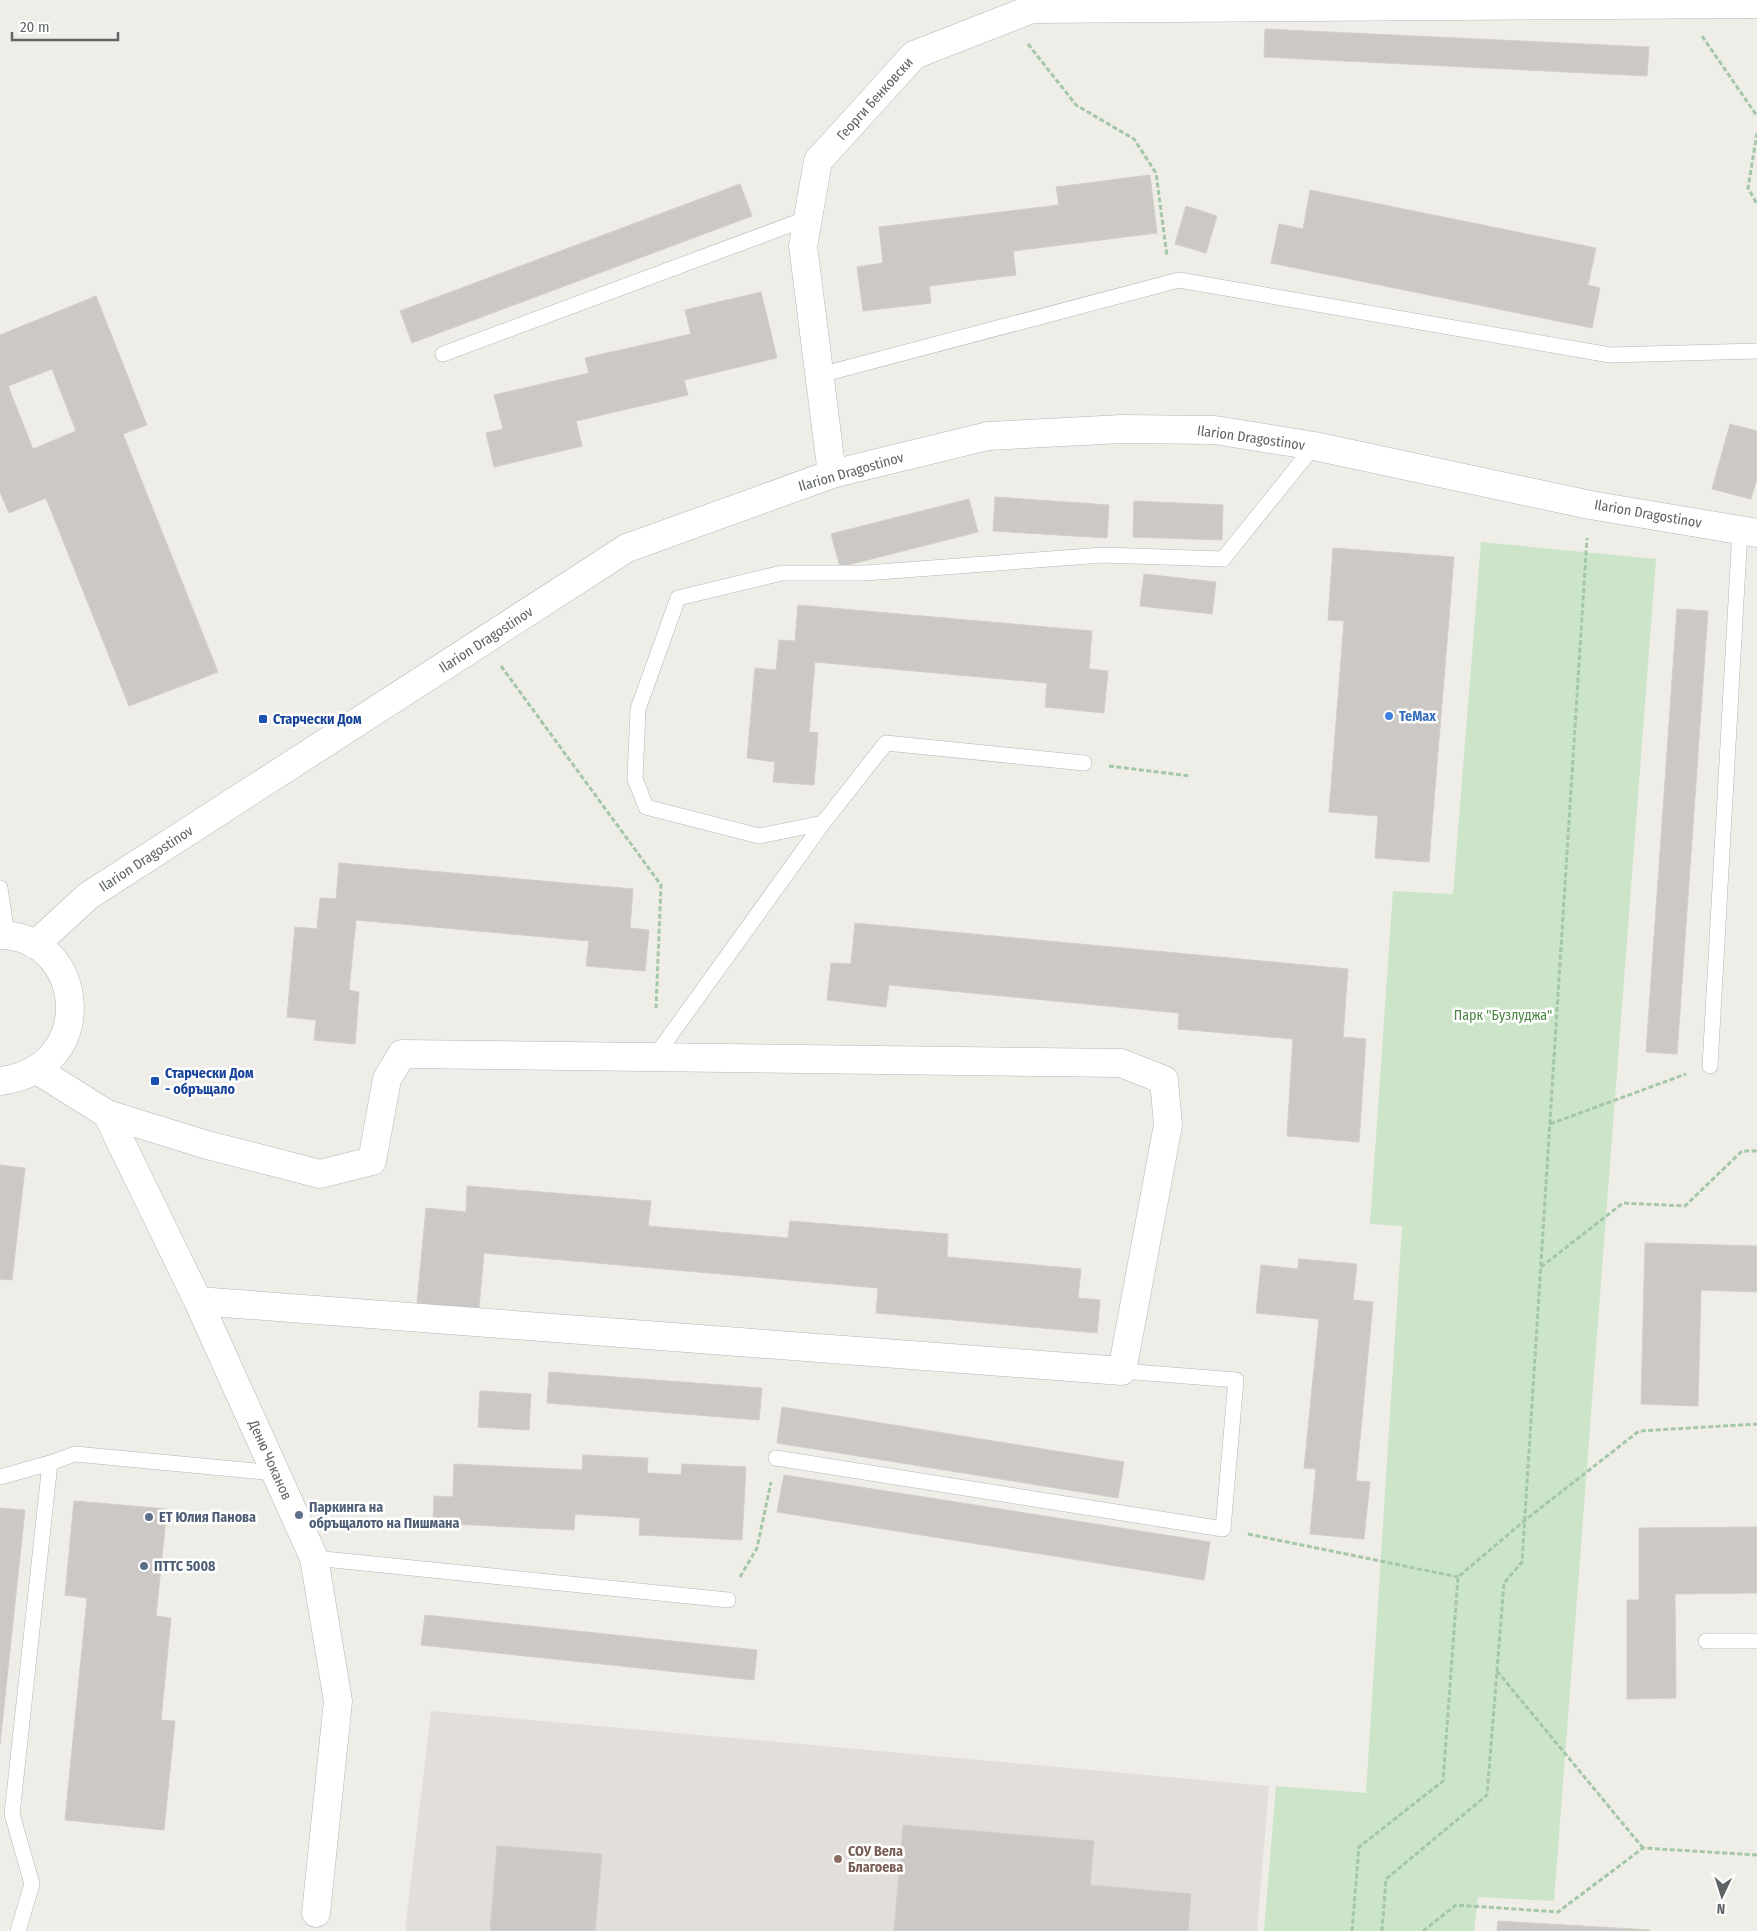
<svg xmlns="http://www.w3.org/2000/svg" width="1757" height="1931" font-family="'Fira Sans Condensed',sans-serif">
	<rect width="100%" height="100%" fill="#efede8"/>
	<!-- education -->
	<path fill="#e2deda" d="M431 1711 1269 1786 1257 1931H405Z"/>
	<!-- green -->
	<path fill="#cce4c8" d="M1481 542 1656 559 1554 1901 1478 1897 1474 1931H1264L1276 1786 1366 1793 1402 1226 1370 1224 1393 891 1453 894Z"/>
	<!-- building -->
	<path fill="#cbc8c5" stroke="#d4cec7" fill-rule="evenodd" d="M1265 29 1649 47 1647 76 1264 57Z
		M1150 175 1157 233 1013 251 1016 275 929 286 931 303 863 311 857 267 883 263 879 227 1059 205 1056 187Z
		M740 184 752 216 412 343 400 311Z
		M1310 190 1596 248 1588 285 1600 288 1592 328 1271 263 1279 224 1303 229Z
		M1186 206 1217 216 1206 253 1175 244Z
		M761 292 777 358 684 380 688 395 576 421 582 446 494 467 486 433 503 429 494 395 589 373 585 358 691 334 685 310Z
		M96 296 147 425 123 434 218 672 129 706 46 498 9 513 0 492V335ZM52 369 76 431 33 449 8 386Z
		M1730 424 1757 431V478L1751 499 1712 489Z
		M995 497 1109 505 1107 538 993 531Z
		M969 499 978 532 840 567 831 534Z
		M1134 501 1223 505 1222 540 1133 537Z
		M1333 548 1454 557 1429 862 1375 858 1378 816 1329 812 1344 621 1328 620Z
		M1144 574 1216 582 1212 614 1140 606Z
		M798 605 1092 631 1089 669 1108 671 1104 713 1045 707 1047 683 815 662 809 732 818 733 814 785 773 782 775 762 747 758 755 668 776 670 779 640 795 641Z
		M1677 609 1708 611 1677 1054 1646 1052Z
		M339 863 633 889 630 928 649 930 645 971 586 966 589 941 356 920 349 990 359 992 355 1044 314 1040 316 1020 287 1017 295 927 317 929 320 898 336 899Z
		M855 923 1348 969 1343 1037 1366 1039 1359 1142 1287 1136 1293 1039 1178 1029 1179 1013 889 985 886 1007 827 1000 831 963 851 964Z
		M0 1165 25 1168 12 1280 0 1279Z
		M467 1186 651 1201 648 1226 788 1238 790 1221 948 1234 947 1257 1081 1269 1078 1298 1100 1300 1097 1333 876 1313 878 1288 484 1253 479 1308 417 1303 426 1208 466 1212Z
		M1645 1243 1757 1246V1292L1701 1290 1698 1406 1641 1404Z
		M1299 1259 1357 1264 1353 1300 1373 1302 1356 1481 1370 1482 1364 1539 1310 1534 1316 1469 1304 1468 1319 1319 1256 1313 1261 1265 1298 1269Z
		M549 1372 762 1388 759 1420 547 1403Z
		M480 1391 531 1394 529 1430 478 1427Z
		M782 1407 1124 1462 1118 1498 777 1443Z
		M583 1455 648 1458 647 1473 681 1475 682 1464 746 1467 742 1540 639 1535 640 1518 575 1514 574 1530 433 1523 434 1496 453 1497 454 1464 582 1470Z
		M784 1475 1210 1542 1204 1580 777 1512Z
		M74 1501 167 1509 156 1616 171 1618 161 1720 175 1721 164 1830 65 1820 87 1598 65 1595Z
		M0 1508 25 1510 0 1744Z
		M1757 1527V1593L1675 1594 1676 1698 1627 1699V1600H1639V1528Z
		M425 1615 757 1650 754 1680 421 1645Z
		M903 1825 1094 1841 1090 1885 1191 1894 1188 1931H894Z
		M497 1846 602 1854 595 1931H490Z
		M1498 1921 1650 1930V1931H1497Z"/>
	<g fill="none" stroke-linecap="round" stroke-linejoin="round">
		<!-- service casing -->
		<g stroke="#b3b6b8" stroke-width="16">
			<path id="service" d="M443 354 808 218
				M820 375 1179 280 1610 355 1757 351
				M823 823 759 836 646 807 635 779 638 709 678 598 782 573H865L1103 555 1223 559 1314 446
				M0 888 7 935
				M654 1058 823 823 886 743 1084 763
				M1710 1066 1740 530
				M776 1458 1223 1529 1236 1380 1122 1371
				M0 1477 50 1463
				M314 1558 728 1600
				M1706 1641H1757
				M18 1931 32 1884 12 1814 50 1463 75 1454 276 1473"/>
		</g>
		<!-- minor casing -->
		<g stroke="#b3b6b8" stroke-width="29">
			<path id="minor" d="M832 474 803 246 818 161 914 55 1032 9 1757 4
				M0 935C86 936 100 1069 0 1081
				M35 945 88 896 627 548 832 474 988 436 1122 429 1215 430 1314 446 1590 505 1757 533
				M37 1070 107 1114 198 1301 314 1558 338 1701 316 1913
				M107 1114 207 1145 320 1174 372 1161 387 1079 402 1054 1121 1063 1164 1080 1168 1125 1122 1371 198 1301"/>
		</g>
		<!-- path -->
		<path stroke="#a4c7a8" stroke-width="3" stroke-dasharray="5 2.5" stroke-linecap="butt" d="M1702 36 1757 116
			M1028 44 1076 105 1134 139 1156 173 1167 256
			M1757 133 1748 188 1757 204
			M501 666 661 885 656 1008
			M1109 766 1190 776
			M1550 1124 1686 1074
			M1541 1267 1623 1203 1685 1206 1742 1151H1757
			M1248 1534 1458 1577
			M740 1577 757 1548 771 1482
			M1497 1671 1643 1848
			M1352 1931 1359 1847 1443 1781 1458 1577 1524 1521 1639 1431 1757 1424
			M1382 1931 1386 1879 1487 1795 1504 1583 1522 1562 1587 538
			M1423 1931 1456 1905 1558 1912 1643 1848 1757 1855"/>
		<!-- service -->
		<use href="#service" stroke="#fff" stroke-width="15"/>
		<!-- minor -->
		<use href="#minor" stroke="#fff" stroke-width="28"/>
	</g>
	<!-- markers -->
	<circle fill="#3f7fe0" stroke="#fff" stroke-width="2" cx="1389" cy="716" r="5"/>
	<g fill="#1a4fb4" stroke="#fff" stroke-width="2">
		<rect x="258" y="714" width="10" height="10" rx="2.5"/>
		<rect x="150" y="1076" width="10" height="10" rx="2.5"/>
	</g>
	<g fill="#5c6f8a" stroke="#fff" stroke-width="2">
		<circle cx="299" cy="1515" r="5"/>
		<circle cx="149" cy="1517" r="5"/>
		<circle cx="144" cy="1566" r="5"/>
	</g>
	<circle fill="#8d6e63" stroke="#fff" stroke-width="2" cx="838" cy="1859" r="5"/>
	<g text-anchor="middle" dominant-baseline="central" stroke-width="5" stroke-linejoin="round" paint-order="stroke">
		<!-- street labels -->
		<g font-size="14" fill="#5f6466" stroke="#fff">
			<text transform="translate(875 99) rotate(-48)">Георги Бенковски</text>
			<text transform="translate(1251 438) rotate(8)">Ilarion Dragostinov</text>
			<text transform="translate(851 472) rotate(-16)">Ilarion Dragostinov</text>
			<text transform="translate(1648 514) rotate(10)">Ilarion Dragostinov</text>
			<text transform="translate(486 640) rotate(-33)">Ilarion Dragostinov</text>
			<text transform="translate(146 859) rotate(-33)">Ilarion Dragostinov</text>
			<text transform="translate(270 1460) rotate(66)">Деню Чоканов</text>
		</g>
		<!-- shop labels -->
		<g font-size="14" font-weight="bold" fill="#366cbe" stroke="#fff" text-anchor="start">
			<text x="1399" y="716">TeMax</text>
		</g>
		<!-- transit labels -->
		<g font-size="14" font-weight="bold" fill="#164399" stroke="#fff" text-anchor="start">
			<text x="273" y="719">Старчески Дом</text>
			<text x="165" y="1073">Старчески Дом<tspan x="165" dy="16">- обръщало</tspan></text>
		</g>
		<!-- park labels -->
		<g font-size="14" fill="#488441" stroke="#fff">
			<text x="1503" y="1015">Парк "Бузлуджа"</text>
		</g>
		<!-- service labels -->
		<g font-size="14" font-weight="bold" fill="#4e5e75" stroke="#fff" text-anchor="start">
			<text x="309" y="1507">Паркинга на<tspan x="309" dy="16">обръщалото на Пишмана</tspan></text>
			<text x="159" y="1517">ЕТ Юлия Панова</text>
			<text x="154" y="1566">ПТТС 5008</text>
		</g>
		<!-- education labels -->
		<g font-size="14" font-weight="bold" fill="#785e54" stroke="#fff" text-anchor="start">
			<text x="848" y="1851">СОУ Вела<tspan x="848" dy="16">Благоева</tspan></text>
		</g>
	</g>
	<!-- north arrow -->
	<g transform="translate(1722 1896) rotate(184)" stroke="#ffffff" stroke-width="4" paint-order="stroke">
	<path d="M0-4L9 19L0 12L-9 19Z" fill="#5f6466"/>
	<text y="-8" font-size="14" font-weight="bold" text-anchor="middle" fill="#5f6466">N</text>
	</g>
	<!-- scale -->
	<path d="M12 32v8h106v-8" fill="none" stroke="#5f6466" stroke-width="2.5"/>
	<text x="20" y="32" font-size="15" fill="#5f6466" stroke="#ffffff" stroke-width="4" paint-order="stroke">20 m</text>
</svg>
